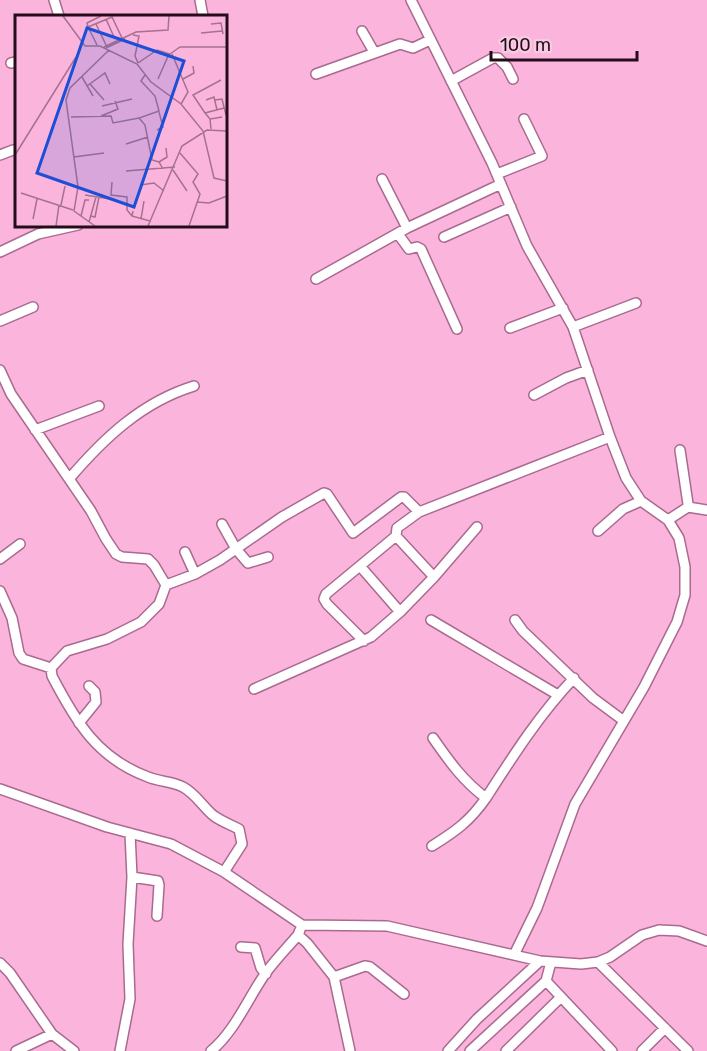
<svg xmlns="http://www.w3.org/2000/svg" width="707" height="1051" font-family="Rubik,sans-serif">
	<rect width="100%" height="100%" fill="#fbb5dc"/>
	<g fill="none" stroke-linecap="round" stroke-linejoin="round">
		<!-- minor casing -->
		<g stroke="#aa6a8f" stroke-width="12">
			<path id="minor" d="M54 0 59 16
				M200 0 203 16
				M411 0 492 163 527 246 573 327 610 437 626 478 641 501 668 520 679 538 685 567V595L677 622 644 687 575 804 537 908 514 955
				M362 31 374 52
				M11 63 16 62
				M316 74 400 44 413 48 430 40
				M451 81 493 58H498L507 67 513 79
				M0 155 13 150
				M497 174 542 156 524 119
				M382 179 407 228
				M398 234 409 249 417 247 421 249 457 329
				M444 237 511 207
				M0 252 38 234 78 225
				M316 279 407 228 501 184
				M0 321 33 307
				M573 327 636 303
				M510 328 563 308
				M0 370 11 394 91 511 106 539 116 554 122 557 148 559 154 565 166 585 159 604 141 622 107 639 67 651 51 668 52 676C76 722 97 758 148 777 160 782 172 781 183 787 196 794 203 807 214 816 221 821 231 825 239 829L242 844 224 872
				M534 395 566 378 588 370
				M35 430 99 406
				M69 479C104 438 142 402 194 386
				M688 507 707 510
				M668 520 688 507V504L680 450
				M222 524 236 549 248 563 268 557
				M598 531 623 509 641 501
				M396 536 434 577 477 527
				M185 552 195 574
				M0 559 20 544
				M360 566 400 612
				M166 585 195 574 220 560 282 517 324 493 327 494 353 533 401 497H404L419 512 610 437
				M0 591 12 618 19 653 23 659 51 668
				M431 620 558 695
				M515 620 523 631 593 698 624 721
				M364 641 327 604 324 599 326 594 396 536 397 528 419 512
				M254 689 371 637 400 612 434 577
				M79 723 96 702 95 692 89 686
				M433 738C449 761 463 781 486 798 513 756 539 715 574 678
				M0 789 107 827 171 844 224 872 302 925 387 926 540 961 581 964 598 962 610 957 642 935 659 930 679 931 707 941
				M130 833 132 877 158 881 159 885 157 916
				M432 846C456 831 470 821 486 798
				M300 930 298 935 307 943 334 977 350 1051
				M241 947 255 948 261 968 266 974
				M598 962 688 1051
				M0 963 10 973 52 1034 74 1051
				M334 977 365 966 370 967 404 994
				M546 981 612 1051
				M16 1051 52 1034
				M120 1051 130 999 128 944 132 877
				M211 1051C235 1031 247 1000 265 974 275 960 287 948 298 935
				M448 1051 477 1019 540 961
				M470 1051 546 981 551 962
				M506 1051 561 997
				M642 1051 665 1028"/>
		</g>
		<!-- minor -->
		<use href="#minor" stroke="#fff" stroke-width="9"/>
	</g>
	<!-- overview -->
	<g transform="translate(15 15)">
		<rect width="212" height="212" fill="#fbb5dc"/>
		<path fill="none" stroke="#a5718f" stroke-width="1.5" d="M48 1 70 31H85L122 49 136 67 166 89 188 116 199 163 212 166M91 4 99 22M81 9 91 30M196 9 206 8 208 19M73 12 72 8 86 1M186 18 207 16M118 20 124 21 120 41 123 48M82 30 73 12 97 2 107 23M89 32 121 17 153 15 154 1M91 33 110 24M157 39 173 77 166 89M123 48 142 35 155 39 165 32H212M130 60 126 66 140 81 144 96 124 103 130 110 137 145 144 147 148 154M67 62 78 81M143 64 154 39M168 64 179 58 178 51M75 69 89 85M72 71 90 58 95 69M191 85 199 82 202 95M200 85 207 84 211 100M87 91 117 84M190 98 178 80 206 65M86 101 103 94 100 86M56 102 96 101 98 108 124 103M195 104 190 98 209 93M196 114 195 104 207 102M142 115 148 112 144 97M111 129 133 122M165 138 183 159 178 167 185 179 174 211M0 140 61 42M59 142 89 138M144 147 152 142 151 133M158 155 172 176M111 156 160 152M97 167 96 180 112 182V195L117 201M125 170 139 168 149 176M6 178 58 195M70 180 95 184M182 187 194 188 212 181M46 190 50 171M118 196 117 201 135 206M66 201 70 185H74M76 201 80 202 84 182M18 204 22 184M126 204 129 186M74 207 81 182M41 211 44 190M80 211 59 196 63 172 51 85 55 73 94 35M133 211 167 131 192 115 212 116"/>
		<path fill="#1d4ed8" fill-opacity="0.15" stroke="#1d4ed8" stroke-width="3" d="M72 13 169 46 119 192 22 158Z"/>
		<rect width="212" height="212" fill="none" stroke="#240c1b" stroke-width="3"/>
	</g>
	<!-- scale -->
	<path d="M491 51v9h146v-9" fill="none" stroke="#240c1b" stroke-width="3"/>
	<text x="500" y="51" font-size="18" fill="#240c1b" stroke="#f7cce3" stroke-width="4.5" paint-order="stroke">100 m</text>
</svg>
